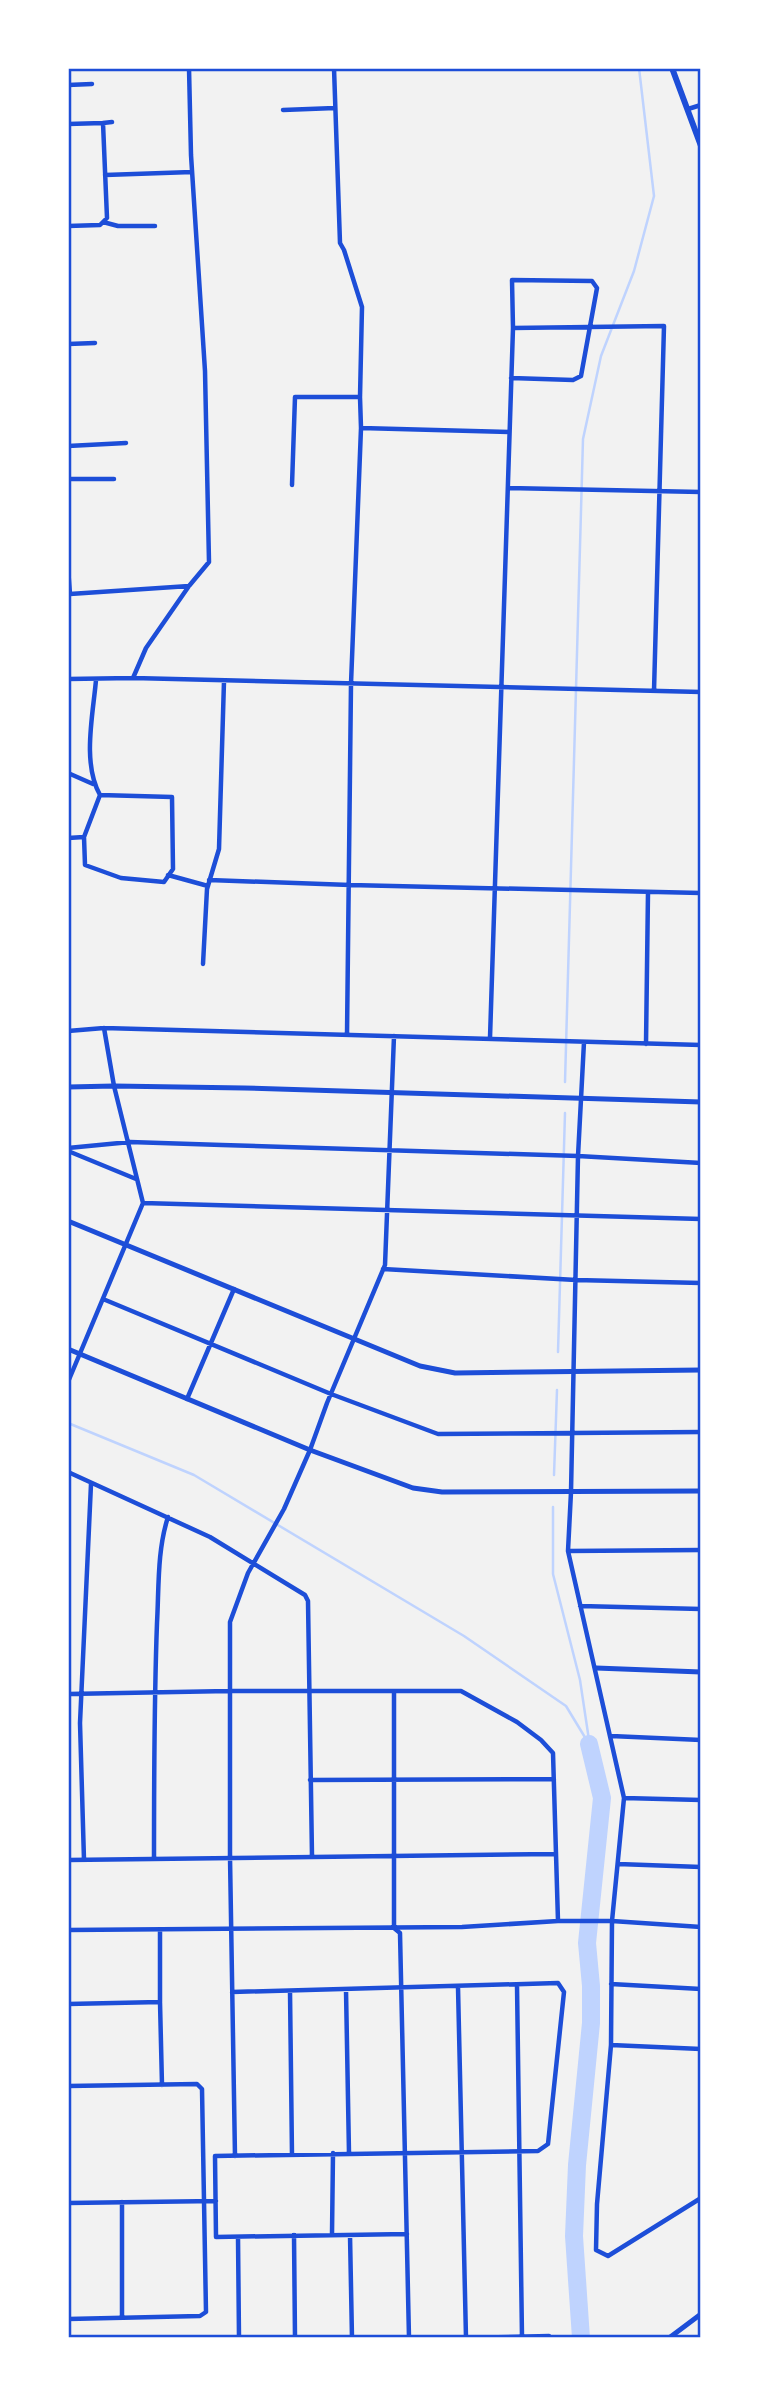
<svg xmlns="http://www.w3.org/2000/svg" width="769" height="2406" font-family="Karla,sans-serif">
	<rect width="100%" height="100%" fill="#f2f2f2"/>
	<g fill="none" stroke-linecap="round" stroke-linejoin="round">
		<!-- stream -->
		<path stroke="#bfd3fe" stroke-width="2.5" d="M565 1082 583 439 601 356 634 271 654 196 639 68
			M558 1352 565 1113
			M68 1423 194 1475 464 1636 566 1706 589 1744
			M554 1475 557 1390
			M553 1507V1574L580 1680 589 1740"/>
		<!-- river -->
		<path stroke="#bfd3fe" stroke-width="18" d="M581 2338 574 2236 577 2165 591 2023V1986L587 1943 602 1798 589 1744"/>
		<!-- minor -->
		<path stroke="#1d4ed8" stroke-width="4.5" d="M334 68 340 243 344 250 362 307 360 397 361 428 351 684 347 1035
			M68 85 92 84
			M688 109 701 105
			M283 110 335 108
			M103 123 112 122
			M68 124 103 123 107 218 100 225 68 226
			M105 175 192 172
			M103 222 118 226H155
			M68 344 95 343
			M511 378 573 380 581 376 597 288 592 281 512 280 513 328
			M361 428 509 432
			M68 446 126 443
			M68 479H114
			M292 485 295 397H360
			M508 488 701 492
			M68 568 70 594 189 586
			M133 678 146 648 189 586 209 562 205 371 191 155 189 68
			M68 679 133 678 701 692
			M68 773 93 784
			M84 837 85 865 121 878 164 882 173 869 172 797 100 795
			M68 838 84 837 100 795C82 763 93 715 96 680
			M168 875 208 886
			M209 880 350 885 701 893
			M203 964 207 889 219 849 224 681
			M68 1031 104 1028 701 1045
			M490 1038 513 328 664 326 654 691
			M584 1042 578 1156 571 1492 568 1551 624 1798 612 1921 611 2045 597 2204 596 2250 608 2256 701 2198
			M646 1044 648 892
			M68 1148 130 1142 222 1145 578 1156 701 1163
			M68 1151 136 1179
			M143 1203 701 1219
			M383 1269 576 1280 701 1283
			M103 1299 331 1394 438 1434 701 1432
			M68 1382 143 1203 114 1086 104 1028
			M187 1399 234 1289
			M68 1472 210 1537 305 1595 308 1601 312 1856
			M568 1551 701 1550
			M580 1606 701 1609
			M394 1691V1928L400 1933 409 2338
			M68 1694 229 1691H461L517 1722 541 1740 553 1753 558 1921
			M611 1736 701 1740
			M310 1780 554 1779
			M624 1798 701 1800
			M154 1859C154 1780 154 1702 157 1623 159 1588 157 1551 168 1517
			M68 1860 555 1854
			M84 1860 80 1723 91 1484
			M618 1864 701 1867
			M68 1930 462 1927 558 1921H612L701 1927
			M611 1984 701 1989
			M517 1985 522 2337
			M458 1987 466 2338
			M346 1990 349 2153
			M290 1991 292 2155
			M232 1992 558 1983 564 1992 548 2144 538 2151 215 2156 216 2237 407 2234
			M160 2002 162 2085
			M68 2004 160 2002V1930
			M611 2045 701 2049
			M68 2086 197 2084 202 2089 206 2312 200 2316 68 2319
			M235 2156 230 1857V1622L248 1573 284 1509 310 1450 327 1403 385 1265 394 1036
			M68 2203 216 2201
			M332 2234 333 2153
			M294 2235 295 2338
			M350 2235 352 2338
			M238 2237 239 2338
			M122 2317V2202
			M462 2338 549 2336"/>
		<!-- tertiary -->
		<path stroke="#1d4ed8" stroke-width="5" d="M68 1087 114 1086 244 1088 701 1102
			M68 1221 420 1366 455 1373 701 1370
			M68 1349 310 1450 413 1488 442 1492 701 1491
			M596 1668 701 1672
			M669 2338 701 2314"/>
		<!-- secondary -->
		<path stroke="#1d4ed8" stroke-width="6" d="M672 68 701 146"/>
	</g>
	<!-- border -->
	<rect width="769" height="2406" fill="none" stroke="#ffffff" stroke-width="140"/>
	<rect x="70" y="70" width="629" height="2266" fill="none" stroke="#1d4ed8" stroke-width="2.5"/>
</svg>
